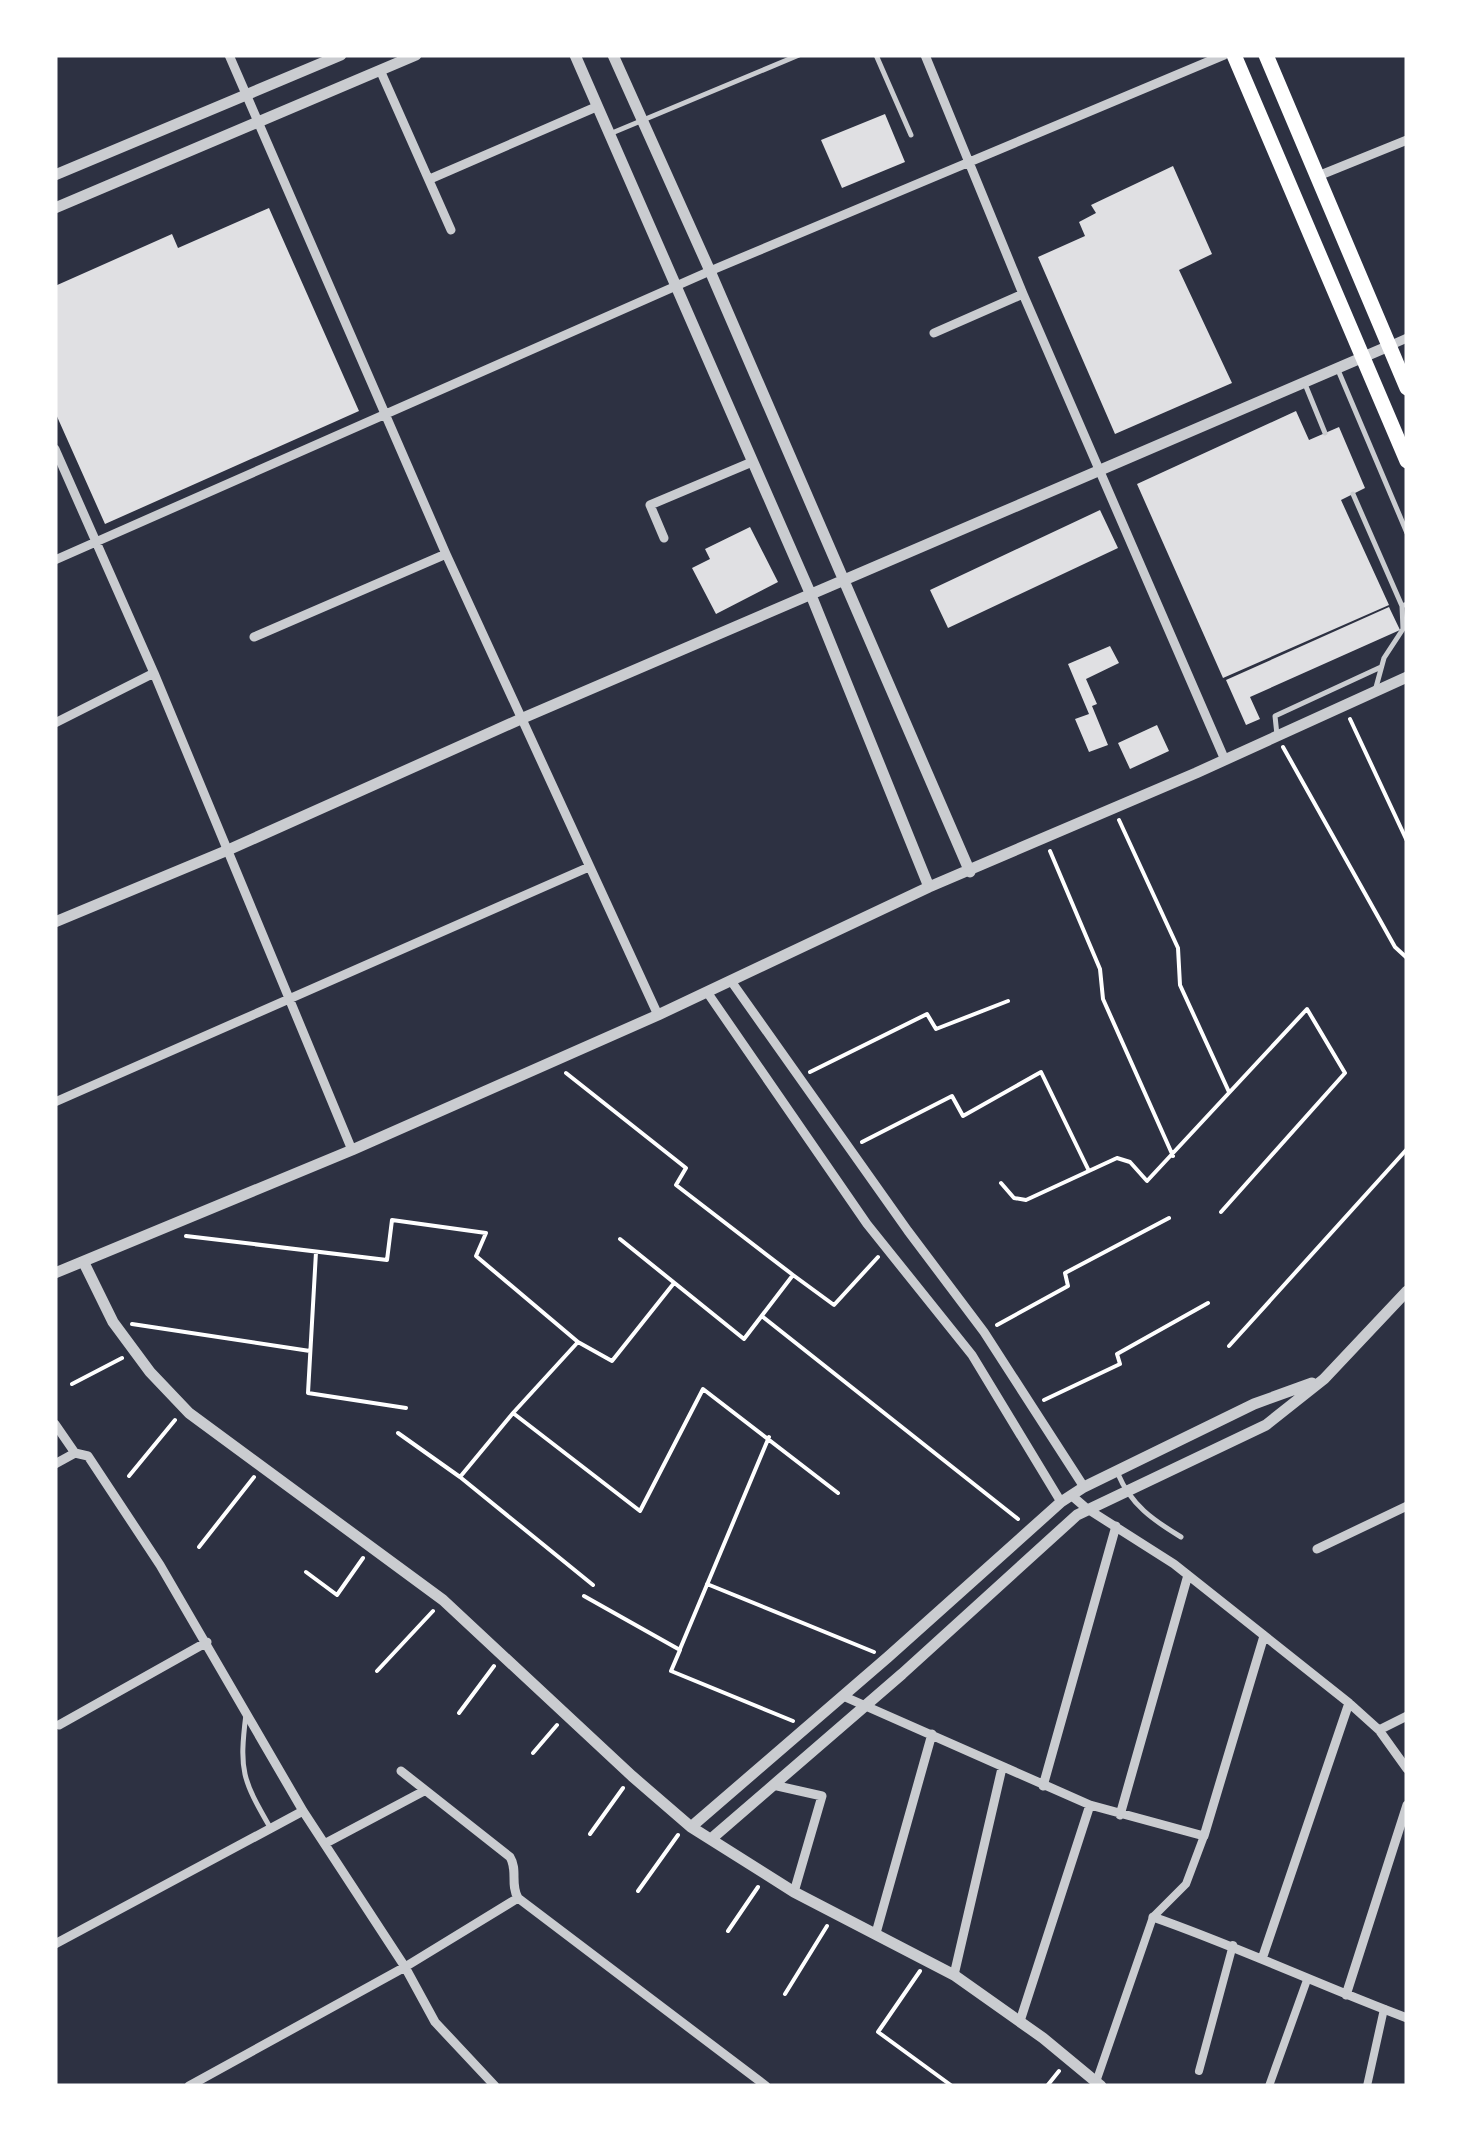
<svg xmlns="http://www.w3.org/2000/svg" width="1462" height="2141" font-family="Quicksand,sans-serif">
	<rect width="100%" height="100%" fill="#2d3142"/>
	<!-- building -->
	<path fill="#e0e0e3" d="M885 114 905 162 842 188 821 140Z
		M1173 166 1212 254 1179 270 1232 383 1115 434 1038 257 1085 236 1079 222 1096 213 1091 205Z
		M269 208 359 411 105 524 55 412V286L172 234 178 248Z
		M1296 411 1309 440 1339 427 1365 488 1341 500 1389 605 1223 678 1137 484Z
		M1100 510 1118 548 948 628 930 590Z
		M750 527 778 582 716 614 692 568 710 559 705 549Z
		M1389 607 1400 630 1250 697 1260 719 1246 725 1226 680Z
		M1110 646 1119 663 1086 679 1097 704 1092 706 1108 745 1089 752 1075 719 1089 714 1068 664Z
		M1157 725 1169 751 1130 769 1118 743Z"/>
	<g fill="none" stroke-linecap="round" stroke-linejoin="round">
		<!-- path -->
		<path stroke="#fff" stroke-width="4" d="M1350 719 1407 841
			M1283 747 1395 947 1407 958
			M1119 820 1178 948 1180 985 1229 1092
			M1050 851 1100 969 1103 999 1173 1156
			M810 1072 927 1014 936 1029 1008 1001
			M566 1073 686 1168 676 1185 793 1275
			M862 1142 952 1096 963 1116 1041 1072 1088 1169
			M1001 1183 1014 1198 1026 1200 1117 1158 1130 1162 1147 1181 1307 1009 1345 1073 1221 1212
			M186 1236 387 1260 392 1220 486 1233 476 1256 578 1342 612 1361 674 1283
			M620 1239 744 1339 793 1275 834 1305 878 1257
			M316 1252 308 1393 406 1408
			M763 1317 1018 1519
			M132 1324 310 1351
			M997 1325 1068 1286 1065 1273 1169 1218
			M1229 1346 1407 1149
			M72 1384 122 1358
			M1044 1400 1120 1364 1117 1354 1208 1303
			M513 1413 640 1511 703 1389 838 1493
			M398 1433 460 1477 593 1585
			M129 1476 175 1420
			M460 1477 513 1413 578 1342
			M199 1547 254 1477
			M306 1572 337 1595 363 1558
			M707 1584 874 1652
			M584 1596 680 1650 671 1671 793 1721
			M680 1649 769 1437
			M377 1671 433 1611
			M459 1713 494 1666
			M533 1753 557 1725
			M590 1834 623 1788
			M638 1891 678 1835
			M728 1931 758 1887
			M920 1971 878 2032 952 2086
			M785 1994 827 1926
			M1047 2086 1059 2071"/>
		<!-- service -->
		<path stroke="#caccd0" stroke-width="5" d="M876 55 911 135
			M612 133 799 55
			M1338 370 1407 533
			M1305 384 1325 433
			M1353 494 1402 606 1407 604
			M1375 691 1384 658 1403 629 1402 606
			M1277 735 1275 716 1381 667
			M1118 1474C1131 1505 1153 1520 1181 1537
			M246 1714C239 1771 242 1779 271 1829"/>
		<!-- pedestrian -->
		<path stroke="#caccd0" stroke-width="8" d="M1199 2071 1233 1945
			M1096 2082 1153 1917 1186 1884 1204 1836
			M1269 2086 1307 1980
			M1367 2086 1384 2009"/>
		<!-- minor -->
		<path stroke="#caccd0" stroke-width="9" d="M229 55 446 554 658 1015
			M925 55 1023 294 1225 760
			M380 70 451 230
			M1318 176 1407 140
			M430 179 596 107
			M934 333 1023 294
			M1389 346 1407 338
			M55 449 154 673 352 1150
			M664 538 650 505 752 462
			M55 560 710 271 1224 55
			M254 637 446 554
			M55 723 154 673
			M731 981 908 1231 984 1332 1084 1487
			M707 992 867 1224 972 1355 1061 1502
			M55 1102 589 867
			M55 1424 75 1453
			M75 1453 88 1456 160 1565 303 1811 405 1967 435 2022 495 2086
			M55 1464 75 1453
			M1071 1495 1086 1508 1174 1564 1349 1703 1379 1730 1407 1769
			M1317 1549 1407 1506
			M843 1696 1090 1805 1204 1836 1264 1636
			M59 1725 207 1642
			M1379 1730 1407 1716
			M401 1771 510 1857C518 1870 510 1884 518 1898L766 2086
			M773 1785 822 1796 794 1892
			M1043 1786 1116 1526
			M1120 1815 1188 1575
			M326 1843 424 1791
			M1153 1917C1239 1947 1321 1986 1407 2018
			M876 1933 932 1734
			M55 1944 303 1811
			M1262 1959 1349 1703
			M954 1975 1002 1768
			M1346 1995 1407 1805
			M1020 2021 1090 1805
			M189 2086 405 1967 518 1898"/>
		<!-- tertiary -->
		<path stroke="#caccd0" stroke-width="11" d="M575 55 811 595 929 887
			M613 55 710 271 970 872
			M55 175 341 55
			M55 208 416 55
			M55 922 228 850 523 718 1389 346
			M84 1263 113 1322 150 1372 189 1413 443 1600 632 1776 691 1827 794 1892 954 1975 1043 2038 1101 2086
			M55 1273 352 1150 658 1015 929 887 1196 773 1407 677
			M691 1827 888 1657 1061 1502 1084 1487 1254 1404 1312 1383
			M711 1839 902 1674 1077 1515 1266 1425 1324 1379 1407 1291"/>
		<!-- primary -->
		<path stroke="#fff" stroke-width="15" d="M1234 55 1407 461
			M1266 55 1407 388"/>
	</g>
	<!-- border -->
	<rect width="1462" height="2141" fill="none" stroke="#ffffff" stroke-width="115"/>
</svg>
